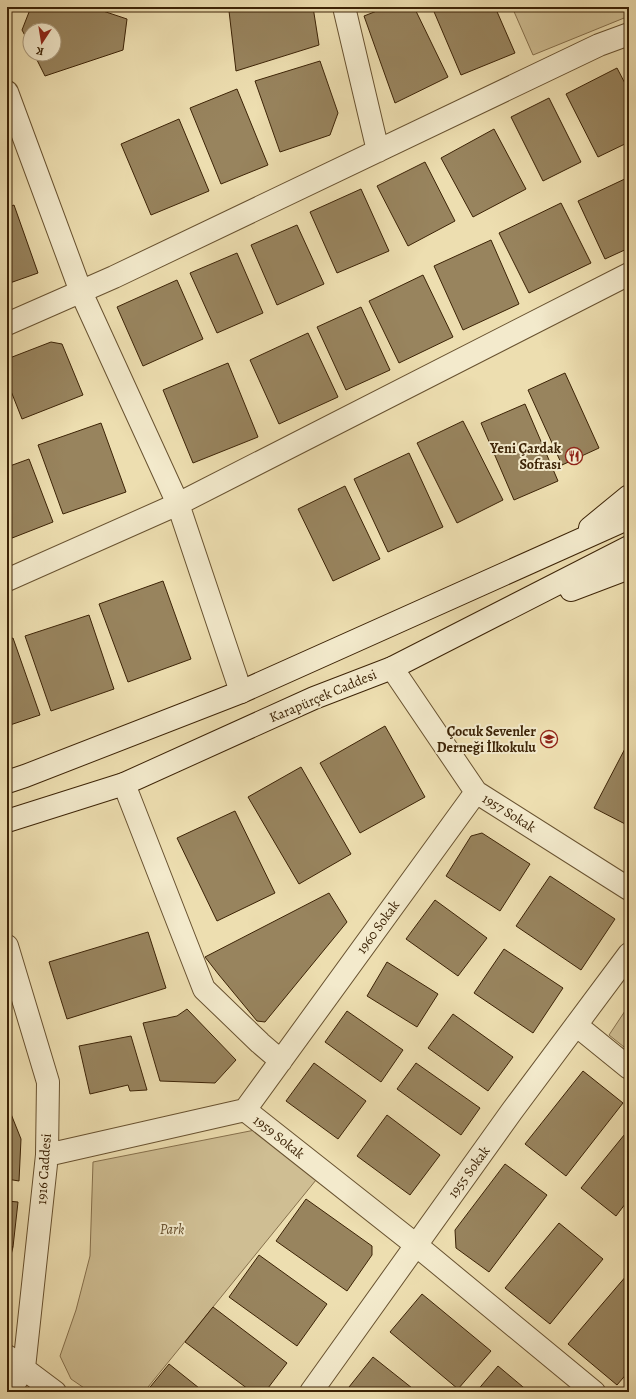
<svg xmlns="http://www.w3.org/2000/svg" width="636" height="1399" font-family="Alegreya,serif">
	<rect width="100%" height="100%" fill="#eddeb0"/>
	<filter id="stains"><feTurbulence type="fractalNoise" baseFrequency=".005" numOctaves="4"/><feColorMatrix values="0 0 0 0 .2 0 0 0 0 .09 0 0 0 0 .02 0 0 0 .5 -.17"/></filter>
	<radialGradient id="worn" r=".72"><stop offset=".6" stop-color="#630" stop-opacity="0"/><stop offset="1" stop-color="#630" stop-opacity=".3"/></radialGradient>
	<!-- green -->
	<path fill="#cfbe93" stroke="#86704c" d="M512 7H629V16L533 55Z
		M629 1005V1051L609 1035Z
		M255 1130 316 1180 144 1392H90L71 1379 60 1356 76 1310 90 1256 93 1162Z"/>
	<!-- building -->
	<path fill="#98845e" stroke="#3c2306" d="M31 7H91L127 19 123 50 45 76 34 54H54V30H30V45L22 30Z
		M255 7H313L319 45 236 71 229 11Z
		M387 7H414L448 77 395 103 364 16Z
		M432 7H495L515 53 461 75Z
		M320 61 338 113 330 135 280 152 255 81Z
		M617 68 629 91V142L598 157 566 94Z
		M237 89 268 165 221 184 190 108Z
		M549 98 581 162 543 181 511 117Z
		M179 119 209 191 151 215 121 144Z
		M494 129 526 189 473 217 441 158Z
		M425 162 455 221 408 246 377 186Z
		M629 177V248L605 259 578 201Z
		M361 189 389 251 337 273 310 212Z
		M561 203 591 263 529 293 499 233Z
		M14 205 38 273 7 284V208Z
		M297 225 324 284 277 305 251 245Z
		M491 240 519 304 463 330 434 266Z
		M237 253 263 313 217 333 190 273Z
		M423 275 453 337 399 363 369 301Z
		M177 280 203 339 143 366 117 307Z
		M361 307 390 370 346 390 317 327Z
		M308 333 338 397 279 424 250 360Z
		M51 342 62 344 83 395 22 419 7 381V359Z
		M228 363 258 437 193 463 163 390Z
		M565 373 599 448 562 465 528 390Z
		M525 404 558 481 514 500 481 423Z
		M463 421 503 500 457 523 417 443Z
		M101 423 126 492 63 514 38 445Z
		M409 453 443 527 388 552 354 479Z
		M29 459 53 522 7 540V467Z
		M345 486 380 559 333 581 298 509Z
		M163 581 191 659 128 682 99 604Z
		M89 615 114 689 51 711 25 636Z
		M13 638 40 715 7 726V640Z
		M385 726 425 797 360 833 320 763Z
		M629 741V826L594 808Z
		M301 767 351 854 299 884 248 797Z
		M235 811 275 893 217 921 177 838Z
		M482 833 530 864 500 911 446 876 471 836Z
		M550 876 615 919 581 970 516 926Z
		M329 893 347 922 265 1022 257 1021 219 975 205 957Z
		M435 900 487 938 458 976 406 939Z
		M148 932 166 988 67 1019 49 962Z
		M504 949 563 988 533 1033 474 993Z
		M387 962 438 994 417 1027 367 996Z
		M187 1009 236 1060 215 1083 160 1081 143 1023 177 1016Z
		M347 1011 403 1050 381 1082 325 1042Z
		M453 1014 513 1057 488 1091 428 1048Z
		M131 1036 147 1090 130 1091 128 1085 90 1094 79 1046Z
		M314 1063 366 1101 338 1139 286 1101Z
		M416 1063 480 1108 461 1135 397 1089Z
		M583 1071 623 1103 566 1176 525 1144Z
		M7 1104 21 1139 19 1181 7 1179Z
		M387 1115 440 1155 410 1195 357 1156Z
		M629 1129V1199L616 1216 581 1188Z
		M505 1164 547 1195 489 1272 456 1248 455 1230Z
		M306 1199 372 1246V1255L347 1291 276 1241Z
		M7 1201 18 1202 13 1247 7 1246Z
		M559 1223 603 1259 550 1324 505 1288Z
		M7 1246 13 1247 7 1271Z
		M259 1255 327 1304 297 1346 229 1297Z
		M627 1275 629 1277V1371L617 1385 568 1344Z
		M422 1294 491 1351 458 1389 390 1332Z
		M213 1307 287 1363 265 1392H252L185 1342Z
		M373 1357 417 1392H345Z
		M169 1364 204 1392H146Z
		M498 1366 529 1392H476Z"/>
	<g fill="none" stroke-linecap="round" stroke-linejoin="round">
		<!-- street casing -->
		<g stroke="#685230" stroke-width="24">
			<path id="street" d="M344 7 378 151
				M7 92 81 292 178 504 241 692
				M7 324 114 277 599 45 629 34
				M7 580 178 504 629 274
				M392 668 476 792 629 889
				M124 784 204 989 260 1043 281 1061
				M7 946 48 1082 47 1155 24 1368 9 1392
				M576 1025 629 1068
				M245 1110 416 1245 594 1392
				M245 1110 476 792
				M47 1155 245 1110
				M7 1356 55 1392
				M311 1392 512 1111 629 954"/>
		</g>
		<!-- secondary casing -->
		<g stroke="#3c2306" stroke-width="24">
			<path id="secondary" d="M590 528 629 496
				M571 590 629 568
				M7 782 25 776 241 692 629 518
				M7 821 124 784 314 698 392 668 629 547"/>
		</g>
		<!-- street -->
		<use href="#street" stroke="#f3eacc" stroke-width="22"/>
		<!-- secondary -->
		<use href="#secondary" stroke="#f3eacc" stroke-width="22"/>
	</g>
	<!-- icons -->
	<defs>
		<g id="restaurant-ring" transform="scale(0.9)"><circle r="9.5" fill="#f3eacc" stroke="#8f2418" stroke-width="1.5"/><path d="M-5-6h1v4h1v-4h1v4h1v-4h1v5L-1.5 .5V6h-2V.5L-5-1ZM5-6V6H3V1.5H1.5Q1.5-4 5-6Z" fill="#8f2418"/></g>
		<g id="school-ring" transform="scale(0.9)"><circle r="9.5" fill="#f3eacc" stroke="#8f2418" stroke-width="1.5"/><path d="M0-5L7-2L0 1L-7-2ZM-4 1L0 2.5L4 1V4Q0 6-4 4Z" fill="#8f2418"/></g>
	</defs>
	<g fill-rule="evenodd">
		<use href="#restaurant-ring" x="574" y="456"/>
		<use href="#school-ring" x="549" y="739"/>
	</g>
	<g text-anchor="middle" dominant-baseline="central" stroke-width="4" stroke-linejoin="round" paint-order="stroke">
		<!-- poi labels -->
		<g font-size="14" font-weight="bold" fill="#3c2306" stroke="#f3eacc" text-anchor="end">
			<text x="561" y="448">Yeni Çardak<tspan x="561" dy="16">Sofrası</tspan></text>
			<text x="536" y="731">Çocuk Sevenler<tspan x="536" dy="16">Derneği İlkokulu</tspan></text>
		</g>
		<!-- street labels -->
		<g font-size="14" fill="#3c2306" stroke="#f3eacc">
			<text transform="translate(323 696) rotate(-23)">Karapürçek Caddesi</text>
			<text transform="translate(509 813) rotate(32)">1957 Sokak</text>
			<text transform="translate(378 927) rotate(-54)">1960 Sokak</text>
			<text transform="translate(279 1137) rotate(38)">1959 Sokak</text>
			<text transform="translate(44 1169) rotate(-86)">1916 Caddesi</text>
			<text transform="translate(469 1172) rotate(-54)">1955 Sokak</text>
		</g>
		<!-- park labels -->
		<g font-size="14" font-style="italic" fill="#614a29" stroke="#f3eacc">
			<text x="172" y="1229">Park</text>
		</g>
	</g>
	<!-- margin -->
	<rect width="636" height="1399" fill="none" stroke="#eddeb0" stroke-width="24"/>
	<rect x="8" y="8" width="620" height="1383" fill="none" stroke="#3c2306" stroke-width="2"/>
	<rect x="12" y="12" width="612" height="1375" fill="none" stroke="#3c2306"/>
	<!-- north arrow -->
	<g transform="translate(42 42) rotate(192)"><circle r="19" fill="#f3eacc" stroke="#aa9a7d"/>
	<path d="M0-3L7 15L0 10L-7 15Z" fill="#8f2418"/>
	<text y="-6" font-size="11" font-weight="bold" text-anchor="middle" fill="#3c2306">K</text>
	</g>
	<rect width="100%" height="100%" filter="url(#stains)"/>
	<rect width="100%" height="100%" fill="url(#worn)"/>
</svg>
